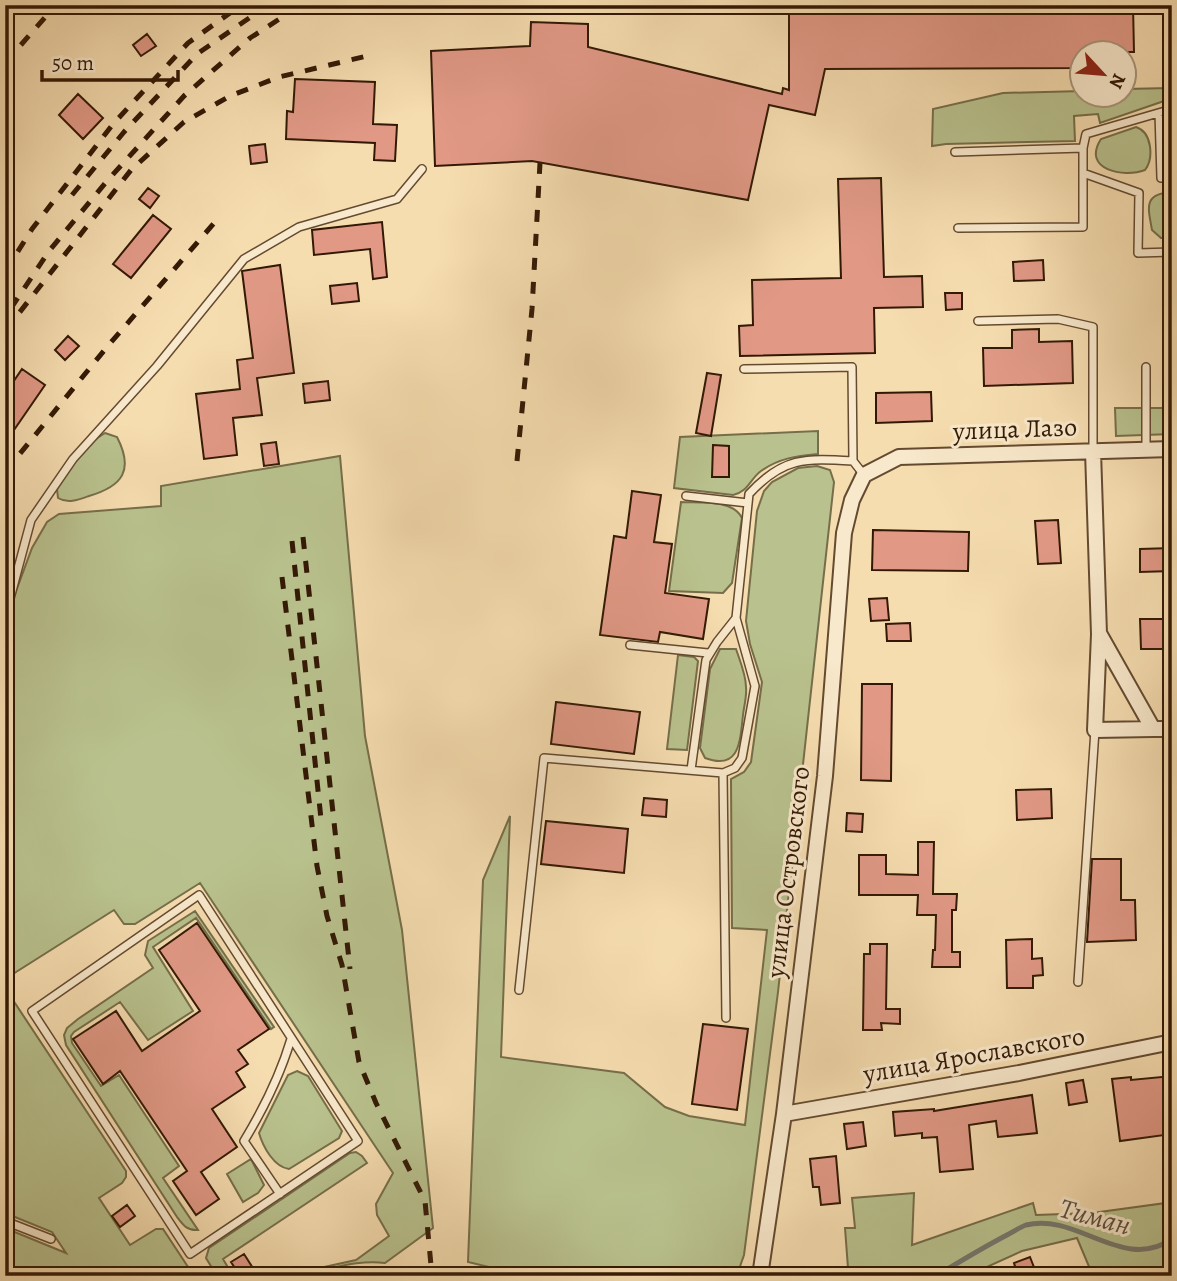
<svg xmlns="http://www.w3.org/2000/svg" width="1177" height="1281" font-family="Alegreya,serif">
	<rect width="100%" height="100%" fill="#f6ddb0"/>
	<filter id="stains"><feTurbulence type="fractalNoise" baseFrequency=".00286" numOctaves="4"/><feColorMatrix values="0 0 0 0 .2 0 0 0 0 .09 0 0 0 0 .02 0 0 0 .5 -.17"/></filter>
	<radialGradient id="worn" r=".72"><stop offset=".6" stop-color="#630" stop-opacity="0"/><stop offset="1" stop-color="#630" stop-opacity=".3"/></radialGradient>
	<!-- green -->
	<path fill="#b9c28e" stroke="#766e4a" stroke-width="2" d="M1170 88V99L1100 123 1098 114 1074 116 1075 141 946 144 932 146 933 109 1003 93 1082 91V94H1124L1125 89Z
		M1136 127C1152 132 1154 158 1145 170 1124 178 1081 170 1101 139Z
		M1172 192V238H1161L1152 230C1148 207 1143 194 1172 192Z
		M1115 408H1172V434L1116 436Z
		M818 431V454C797 456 779 458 761 471 750 479 748 492 733 495L674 488 680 437Z
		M105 433 117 437C134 470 123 486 89 496 78 500 68 504 58 498L57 489C69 470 84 445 105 433Z
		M340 456 365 736 402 930 433 1228 385 1263C351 1258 317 1276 283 1276L356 1260 389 1236 377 1215 376 1204 393 1173 200 883 135 924H124L114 910 5 979V621L32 548 47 522 59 514 161 506V486Z
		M817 466 830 470 834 482 778 992 744 1255 737 1275 526 1276 468 1262 483 880 510 816 501 1057 624 1073 665 1107 689 1116 745 1125 767 930 732 928 731 779 744 772 751 762 762 682 750 644 746 621 757 511 764 491 772 482 798 468Z
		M681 502C699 503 733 499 742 518L732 583 723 593 669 591Z
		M720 649H736C740 661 746 675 746 687 747 696 744 706 743 715 740 741 740 771 705 758L700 748 710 669Z
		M678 655 694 657 698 661 687 750 667 749Z
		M195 911 274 1027 271 1029 196 918 153 947 193 1011 148 1040 120 1002 74 1032 71 1036 72 1043 101 1086 119 1075 179 1166 163 1178 198 1230C187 1231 183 1225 177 1217L66 1045 64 1035 67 1028 78 1019 153 968 145 955 148 941Z
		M5 988 126 1171V1177L122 1183 99 1198 130 1245 156 1229H163L194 1276H37L5 1265V1228L66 1253 52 1232 5 1213Z
		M297 1071 308 1076 342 1131 339 1138 289 1169C274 1167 263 1147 259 1133L288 1075Z
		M356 1152 362 1156 367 1163 223 1259 233 1276H217L206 1258 209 1248 350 1153Z
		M251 1159 264 1185 258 1193 243 1202 227 1174Z
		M914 1193 912 1245 1033 1203 1036 1215 1092 1213 1166 1203 1167 1213 1172 1211V1276L1171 1267 1090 1269 1077 1238 1022 1251 967 1276H871V1269L848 1268 845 1228H855L852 1198Z"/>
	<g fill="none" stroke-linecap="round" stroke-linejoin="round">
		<!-- stream -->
		<path stroke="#767970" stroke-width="5" d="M936 1276C959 1262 982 1248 1007 1235 1013 1232 1020 1227 1026 1225 1077 1212 1123 1273 1172 1239"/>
	</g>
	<!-- building -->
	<path fill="#e19986" stroke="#331905" stroke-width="2" d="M789 5H1133L1134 52H1082V68L825 69 815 115 769 105 748 200 532 161 435 166 431 51 530 46 531 22 588 24V47L782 94 783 88 789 90Z
		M147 34 156 46 141 56 133 45Z
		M295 79 375 82 373 124 397 125 395 161 374 160 375 143 286 139 287 111 293 112Z
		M78 94 103 118 83 139 59 115Z
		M265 144 267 162 251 164 249 146Z
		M881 178 884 277 922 276 923 307 874 308 875 353 740 356 739 326 753 325 752 280 841 278 838 179Z
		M148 188 159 196 150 208 139 199Z
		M153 215 171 229 131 278 113 264Z
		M382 222 387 277 373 279 370 249 314 255 312 230Z
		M1043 260 1044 280 1014 281 1013 262Z
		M280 265 294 373 257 378 262 415 233 418 237 455 204 459 196 394 240 389 237 360 253 358 242 271Z
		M357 283 359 301 332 304 330 286Z
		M945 293H962V309L946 310Z
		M1039 329V342L1072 341 1073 383 984 386 983 348H1012V330Z
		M68 336 79 346 65 360 55 350Z
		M22 369 45 385 5 443V394Z
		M707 373 721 375 711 436 696 433Z
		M328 381 330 400 305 403 303 384Z
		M931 392 932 421 876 423V393Z
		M276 442 279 464 264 466 261 444Z
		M713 445 729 446V477H712Z
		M632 491 661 495 654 542 672 544 665 593 709 599 703 639 660 632 658 642 600 635 614 536 626 538Z
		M1058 520 1061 563 1038 564 1035 521Z
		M873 530 969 532 968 571 872 570Z
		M1172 548V571L1140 572V549Z
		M887 598 889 620 871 621 869 599Z
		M1140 619H1167V649H1141Z
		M910 623 911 641H887L886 624Z
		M862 684H892L891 781 861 780Z
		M556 702 640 712 634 754 551 744Z
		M1051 789 1052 818 1017 820 1016 790Z
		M644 798 667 800 666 817 642 815Z
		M847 813 863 814 862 832 846 831Z
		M546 821 628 829 624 873 541 864Z
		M918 842H934L933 894H957L956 910H952V952H960V967H932L933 950H935L936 915H917L918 895H859V855H886V874L918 875Z
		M1092 859H1121V900H1135L1136 940 1087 942Z
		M197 923 269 1029 238 1050 248 1064 236 1072 245 1087 212 1109 237 1147 201 1172 219 1199 196 1215 173 1181 187 1171 120 1071 103 1084 73 1039 116 1011 142 1051 200 1011 159 950Z
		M1032 939V959L1042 958 1043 975 1033 976V988H1007L1006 940Z
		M870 944H887L886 1009H900V1024L881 1023 882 1030H863L864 954H870Z
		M703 1024 748 1029 737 1110 692 1104Z
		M1172 1076V1134L1120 1141 1112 1079 1131 1077V1080Z
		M1083 1080 1087 1102 1069 1105 1066 1083Z
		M1032 1095 1037 1133 998 1137 996 1121 969 1125 973 1169 940 1172 937 1137 922 1138V1133L895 1136 893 1112 934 1109V1111Z
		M863 1122 866 1146 847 1149 844 1124Z
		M836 1156 840 1203 821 1205 819 1187H813L810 1159Z
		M127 1205 135 1216 120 1227 112 1216Z
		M244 1254 258 1276H240L231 1262Z
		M1030 1257 1035 1270 1018 1276 1014 1263Z"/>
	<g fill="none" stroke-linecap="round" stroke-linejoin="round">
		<!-- service casing -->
		<g stroke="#644a30" stroke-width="10">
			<path id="service" d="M1159 113 1161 178 1172 177
				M955 152 1083 148 1086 134 1172 109
				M1083 173 1139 193 1138 253 1172 252
				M958 228 1083 227V148
				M978 321 1058 319 1093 327V451
				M744 369 852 367 853 461 864 475
				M1146 450V367
				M686 496 748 503
				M5 617 31 520 73 459 157 366 244 259 299 227 397 199 422 169
				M630 645 708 653
				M691 770 706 660 717 642 736 618
				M723 773 726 1018
				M199 895 358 1141 190 1254 32 1011Z
				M1078 982 1095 730
				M519 990 544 758 723 773 735 768 742 758 755 686 736 618 749 494C783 457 805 458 853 461
				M280 1194 244 1141C264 1108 280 1076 291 1039
				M5 1221 51 1239"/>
		</g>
		<!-- minor casing -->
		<g stroke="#644a30" stroke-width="18">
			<path id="minor" d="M1093 451 1099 634 1095 730 1153 729
				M1100 635 1153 729H1172
				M784 1114 1019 1073 1172 1042
				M760 1276 784 1114 825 776 844 533 852 500 864 475 899 457 1172 449"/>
		</g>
		<!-- service -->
		<use href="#service" stroke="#f9e9cc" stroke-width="7"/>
		<!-- minor -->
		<use href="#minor" stroke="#f9e9cc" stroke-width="14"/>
		<!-- rail -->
		<path stroke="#331905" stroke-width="5" stroke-dasharray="12 12" stroke-linecap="butt" d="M5 63 56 5
			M72 195 124 132 197 54 268 5
			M5 272 32 229 113 124 188 43 241 5
			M11 308 49 251 107 181 184 96 250 38 301 5
			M5 331 131 170 184 122 230 96 279 77 367 56
			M517 461 532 309 540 163
			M5 472 107 347 215 222
			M303 537 350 969
			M292 541 321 819
			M282 577 317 866 327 916 342 965 359 1062 376 1103 425 1201 432 1276"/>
	</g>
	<g text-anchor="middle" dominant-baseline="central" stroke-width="6" stroke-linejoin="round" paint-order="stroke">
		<!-- street labels -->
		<g font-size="26" fill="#331905" stroke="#f9e9cc">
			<text transform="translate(1015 429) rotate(-2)">улица Лазо</text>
			<text transform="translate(788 872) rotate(-83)">улица Островского</text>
			<text transform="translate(974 1055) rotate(-10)">улица Ярославского</text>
		</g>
		<!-- water labels -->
		<g font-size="28" font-style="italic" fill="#5a5143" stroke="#f9e9cc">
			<text transform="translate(1095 1217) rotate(15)">Тиман</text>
		</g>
	</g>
	<!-- margin -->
	<rect width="1177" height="1281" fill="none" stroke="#f6ddb0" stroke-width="28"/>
	<rect x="7" y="7" width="1163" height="1267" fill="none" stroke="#331905" stroke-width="3.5"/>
	<rect x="14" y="14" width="1149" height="1253" fill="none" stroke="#331905" stroke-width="2"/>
	<!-- north arrow -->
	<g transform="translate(1103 74) rotate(116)"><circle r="33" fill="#f9e9cc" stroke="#aa967c" stroke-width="2"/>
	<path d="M0-5L12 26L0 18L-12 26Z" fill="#8f2418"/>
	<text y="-10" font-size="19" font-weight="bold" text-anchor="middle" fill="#331905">N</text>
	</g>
	<!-- scale -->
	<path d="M42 70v10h136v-10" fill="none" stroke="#331905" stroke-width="3.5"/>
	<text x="52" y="70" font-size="21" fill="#331905" stroke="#f9e9cc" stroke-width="5" paint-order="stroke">50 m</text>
	<rect width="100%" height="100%" filter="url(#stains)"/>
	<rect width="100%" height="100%" fill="url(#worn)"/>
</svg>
